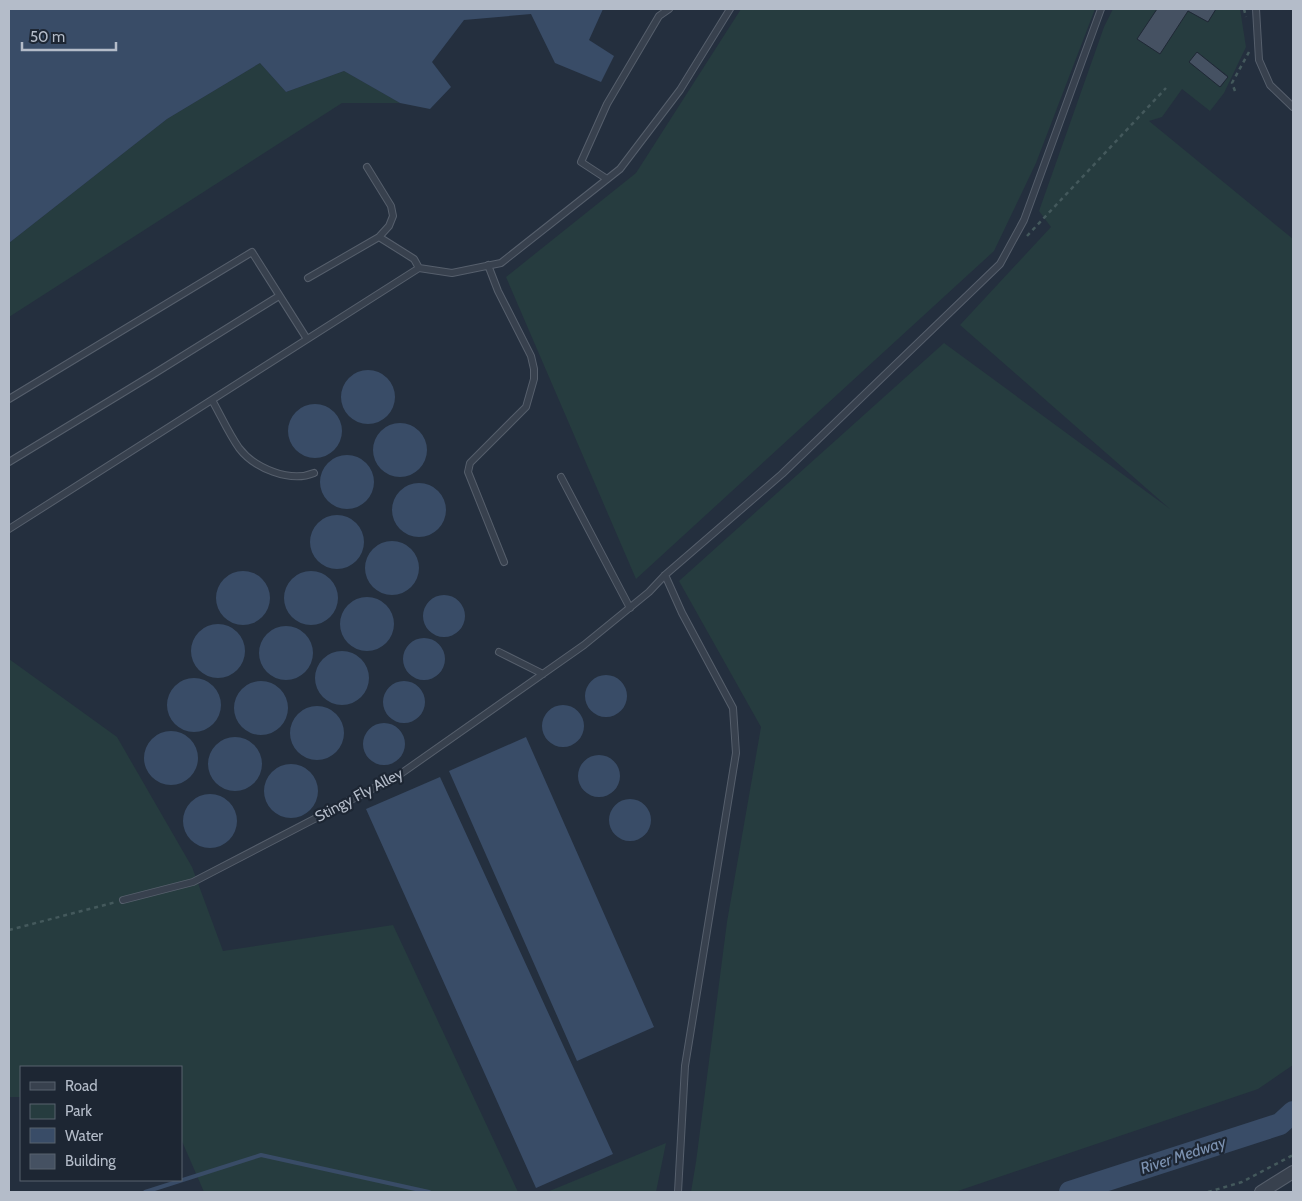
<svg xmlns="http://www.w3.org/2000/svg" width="1302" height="1201" font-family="Cabin,sans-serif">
	<rect width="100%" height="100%" fill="#242f3e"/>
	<!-- green -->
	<path fill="#263c3f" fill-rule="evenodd" d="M741 9H1095L1036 163 994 251 636 579 506 277 636 173Z
		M1113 9H1184L1208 22 1216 9H1240L1246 47 1224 93 1210 111 1182 89 1162 117 1149 121 1293 239V1065L1258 1089 955 1192H691L696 1162 727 922 761 727 679 581 944 343 1170 509 960 325 1051 227 1039 211 1104 27ZM1197 52 1228 76 1221 87 1190 63Z
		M260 63 286 92 344 71 400 103H342L9 317V243L167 119Z
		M9 659 117 737 192 867 223 951 393 925 518 1192H204L181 1139V1067H21V1097H9Z
		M666 1143 656 1192H547Z"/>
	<!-- water -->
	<path fill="#394c67" d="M9 9H603L589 40 614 56 601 82 555 63 531 14 464 20 432 62 451 87 430 109 400 103 344 71 286 92 260 63 167 119 9 243Z
		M341 397a27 27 0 1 1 54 0a27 27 0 1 1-54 0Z
		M288 431a27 27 0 1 1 54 0a27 27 0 1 1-54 0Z
		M373 450a27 27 0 1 1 54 0a27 27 0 1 1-54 0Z
		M320 482a27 27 0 1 1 54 0a27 27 0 1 1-54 0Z
		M392 510a27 27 0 1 1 54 0a27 27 0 1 1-54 0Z
		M310 542a27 27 0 1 1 54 0a27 27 0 1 1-54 0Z
		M365 568a27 27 0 1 1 54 0a27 27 0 1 1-54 0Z
		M216 598a27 27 0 1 1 54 0a27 27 0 1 1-54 0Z
		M284 598a27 27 0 1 1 54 0a27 27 0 1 1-54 0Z
		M423 616a21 21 0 1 1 42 0a21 21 0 1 1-42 0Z
		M340 624a27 27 0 1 1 54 0a27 27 0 1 1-54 0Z
		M191 651a27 27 0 1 1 54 0a27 27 0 1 1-54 0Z
		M259 653a27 27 0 1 1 54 0a27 27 0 1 1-54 0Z
		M403 659a21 21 0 1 1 42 0a21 21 0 1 1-42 0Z
		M315 678a27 27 0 1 1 54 0a27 27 0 1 1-54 0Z
		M585 696a21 21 0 1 1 42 0a21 21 0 1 1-42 0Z
		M167 705a27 27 0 1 1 54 0a27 27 0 1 1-54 0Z
		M383 702a21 21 0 1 1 42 0a21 21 0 1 1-42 0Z
		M234 708a27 27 0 1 1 54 0a27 27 0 1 1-54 0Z
		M542 726a21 21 0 1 1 42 0a21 21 0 1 1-42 0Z
		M290 733a27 27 0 1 1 54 0a27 27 0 1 1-54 0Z
		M363 744a21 21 0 1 1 42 0a21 21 0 1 1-42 0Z
		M144 758a27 27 0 1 1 54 0a27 27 0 1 1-54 0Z
		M526 737 654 1027 577 1061 449 771Z
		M208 764a27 27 0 1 1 54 0a27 27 0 1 1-54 0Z
		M578 776a21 21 0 1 1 42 0a21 21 0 1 1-42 0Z
		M264 791a27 27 0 1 1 54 0a27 27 0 1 1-54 0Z
		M440 777 613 1154 536 1188 366 809Z
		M183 821a27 27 0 1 1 54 0a27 27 0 1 1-54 0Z
		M609 820a21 21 0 1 1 42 0a21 21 0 1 1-42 0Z"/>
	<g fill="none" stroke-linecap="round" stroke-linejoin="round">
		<!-- stream -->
		<path stroke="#394c67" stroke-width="4" d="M145 1192 261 1155 429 1192"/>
		<!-- river -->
		<path stroke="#394c67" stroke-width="22" d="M1070 1192 1280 1124 1293 1112"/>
	</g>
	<!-- building -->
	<path fill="#455162" stroke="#1f2835" d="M1157 9H1216L1208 22 1188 11 1160 54 1137 39Z
		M1197 52 1228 77 1220 87 1189 62Z"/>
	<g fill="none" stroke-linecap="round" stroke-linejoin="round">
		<!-- lane casing -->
		<g stroke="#565f6c" stroke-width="8">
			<path id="lane" d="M1256 9 1259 60 1270 85 1293 107
				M607 179 581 162 607 104 659 16 669 9
				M379 237 414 259 419 268
				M488 265 498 291 531 356 534 369V379L526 407 470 463 468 472 504 562
				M308 278 379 237 389 226 393 216 391 206 367 167
				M9 399 252 252 307 339
				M212 400C221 416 229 434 239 448 254 468 290 483 314 473
				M9 462 152 375 279 296
				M561 477 630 608
				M9 529 419 268 452 273 501 263 620 169 680 90 730 9
				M665 575 682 613 733 708 736 753 685 1066 678 1192
				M499 652 543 674
				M123 900 193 882 399 775 584 645 649 592 665 575 782 474 1000 264 1024 220 1101 9"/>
		</g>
		<!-- street casing -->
		<g stroke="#565f6c" stroke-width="14">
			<path id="street" d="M1261 1192 1293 1172"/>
		</g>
		<!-- path -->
		<path stroke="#44595c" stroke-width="2.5" stroke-dasharray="4 4" stroke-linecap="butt" d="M1244 9 1246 17
			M1235 91 1232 83 1249 52
			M1027 236 1166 88
			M9 930 116 902
			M1208 1192 1242 1182 1293 1155"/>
		<!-- lane -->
		<use href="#lane" stroke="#38414e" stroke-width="6"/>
		<!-- street -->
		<use href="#street" stroke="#38414e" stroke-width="12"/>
	</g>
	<g text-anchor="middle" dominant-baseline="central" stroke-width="4.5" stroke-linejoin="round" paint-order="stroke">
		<!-- street labels -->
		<g font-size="15" fill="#b4bcc9" stroke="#1d2633">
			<text transform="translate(359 795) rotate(-28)">Stingy Fly Alley</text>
		</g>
		<!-- water labels -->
		<g font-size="16" font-style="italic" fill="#7c92b1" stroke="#1d2633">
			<text transform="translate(1183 1155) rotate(-18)">River Medway</text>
		</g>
	</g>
	<!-- border -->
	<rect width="1302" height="1201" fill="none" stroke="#b4bcc9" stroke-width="20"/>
	<!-- legend -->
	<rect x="20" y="1066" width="162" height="115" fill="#1d2633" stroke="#59626f"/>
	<rect x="30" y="1082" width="25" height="8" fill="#38414e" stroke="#59626f"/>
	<text x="65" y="1091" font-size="15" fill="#b4bcc9">Road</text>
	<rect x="30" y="1104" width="25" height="15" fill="#263c3f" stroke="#59626f"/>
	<text x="65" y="1116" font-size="15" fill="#b4bcc9">Park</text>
	<rect x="30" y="1128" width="25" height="15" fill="#394c67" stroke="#59626f"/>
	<text x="65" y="1141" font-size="15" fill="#b4bcc9">Water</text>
	<rect x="30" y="1154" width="25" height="15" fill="#455162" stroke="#59626f"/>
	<text x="65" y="1166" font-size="15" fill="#b4bcc9">Building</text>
	<!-- scale -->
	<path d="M22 42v8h94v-8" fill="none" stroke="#b4bcc9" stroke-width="2.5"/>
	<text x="30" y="42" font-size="15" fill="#b4bcc9" stroke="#1d2633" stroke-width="4" paint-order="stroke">50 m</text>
</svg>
